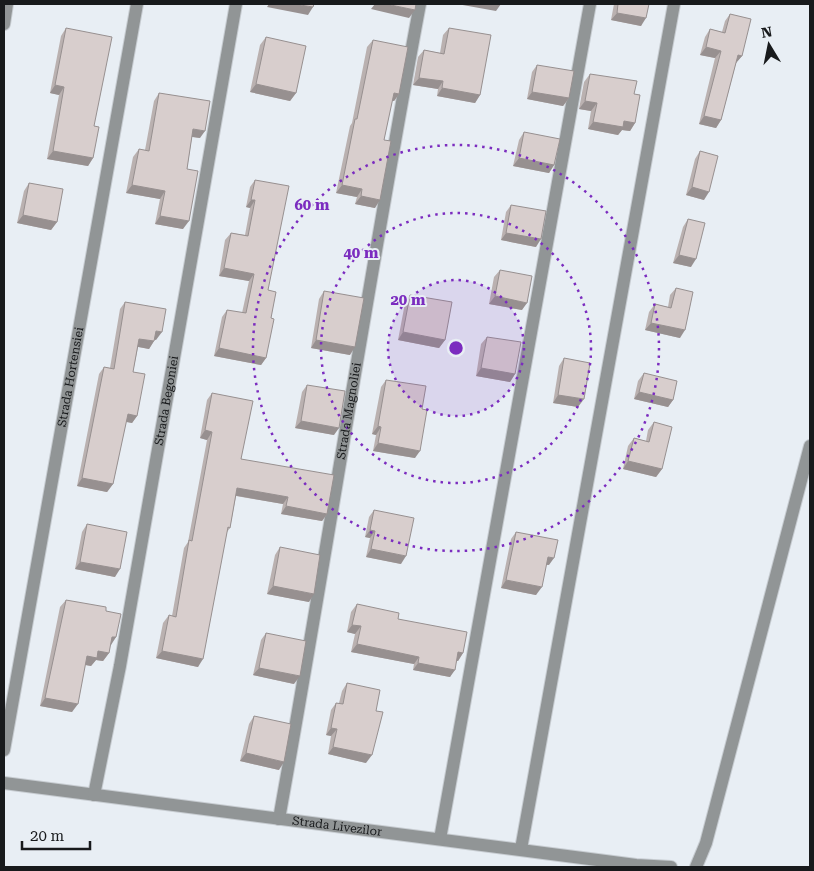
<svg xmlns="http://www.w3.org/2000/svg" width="814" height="871" font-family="'Roboto Serif',serif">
	<rect width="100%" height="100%" fill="#e8eef4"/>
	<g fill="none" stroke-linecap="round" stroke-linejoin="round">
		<!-- minor casing -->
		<g stroke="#c7ccd1" stroke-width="14">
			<g id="minor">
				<path d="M4 24 7 4"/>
				<path id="s1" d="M4 750 137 4"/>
				<path id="s2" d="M4 783 636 865 671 867"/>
				<path id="s3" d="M94 795 120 666 236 4"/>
				<path id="s4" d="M279 819C328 547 369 275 420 4"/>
				<path d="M440 839 590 4"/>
				<path d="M521 849 674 4"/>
				<path d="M696 867 706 843 810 446"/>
			</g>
		</g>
		<!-- minor -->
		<use href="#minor" stroke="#919596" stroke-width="12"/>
	</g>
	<!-- wall -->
	<path fill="#bab1b0" d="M614 4H649L641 26 611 20Z
		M730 14 742 56 736 63 721 120 716 128 699 124 715 58 700 55 705 37 710 29 722 32 725 21Z
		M66 28 94 126 93 158 88 166 47 159 59 95 50 93 61 36Z
		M449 28 480 95 475 103 437 96 438 89 413 85 418 57 424 50 440 53 443 35Z
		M266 37 296 93 290 101 250 92 260 45Z
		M373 40 399 94 394 101H392L384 140 375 208 355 204 357 197 336 193 350 126 352 123 367 47Z
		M537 65 569 98 563 106 527 99 532 72Z
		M590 74 634 94 635 123 630 131 622 130 618 135 588 129 591 111 579 109 584 82Z
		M159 93 200 138 192 137 187 169 183 229 155 224 160 199 126 193 133 157 139 149 145 150 154 101Z
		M524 132 554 165 549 173 513 166 519 140Z
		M700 151 704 200 686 195 695 159Z
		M255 180 271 318 266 358 261 365 214 356 222 317 227 310 242 313 249 281 219 276 225 240 231 233 245 235 250 208 246 207 250 187Z
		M29 183 57 222 51 230 17 223 24 191Z
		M511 205 536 247 501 240 506 212Z
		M688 219 691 267 673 263 683 227Z
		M500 270 522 310 489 304 494 277Z
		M676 288 680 338 645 330 649 312 655 304 668 307 670 295Z
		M324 291 350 355 311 348 319 299Z
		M410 295 445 340 439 348 398 340 405 303Z
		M125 302 156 340 155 339 154 341 149 349 138 347 133 372 137 416 132 423 126 422 113 484 107 492 77 486 99 374 104 367 110 368 120 309Z
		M487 337 515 374 510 382 476 376 481 344Z
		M564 358 578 407 553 403 559 366Z
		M644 373 673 400 668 407 634 399 638 381Z
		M386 380 422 409 415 458 373 451 376 435 372 434 381 387Z
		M307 385 334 435 295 428 302 392Z
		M212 393 241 459 327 514 322 521 281 514 283 504 236 496 230 528 227 532 198 667 156 658 163 623 169 615 172 616 184 548 188 542 207 440 200 438 207 400Z
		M654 422 662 469 656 477 623 469 628 446 634 438 646 441 648 430Z
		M374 510 401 564 366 557 370 538 365 537 369 517Z
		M87 524 115 577 75 569 82 532Z
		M516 532 549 565H546L536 595 501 588 511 539Z
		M280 547 309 602 267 594 275 555Z
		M66 600 106 611 116 637 110 645 109 653 103 661 96 660 91 666 85 665 72 712 40 706 60 607Z
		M357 604 398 619 463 653 458 661H457L450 677 413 670 414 664 351 652 355 634 347 632 351 612Z
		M266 633 294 684 253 675 261 640Z
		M347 683 366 763 328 754 331 736 326 735 331 710 336 703H339L342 691Z
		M254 716 279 770 240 761 249 724Z"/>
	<!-- shaded-wall -->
	<path fill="#979090" d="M269 4H294L313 7 308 15 267 7Z
		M375 4H386L415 10 409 18 371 9Z
		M457 4H501L496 11Z
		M617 13 646 18 641 26 611 20Z
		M706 47 721 51 715 58 700 55Z
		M738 55 742 56 736 63H732Z
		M419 78 443 81 438 89 413 85Z
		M256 84 296 93 290 101 250 92Z
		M55 85 64 87 59 95 50 93Z
		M442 88 480 95 475 103 437 96Z
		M532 92 569 98 563 106 527 99Z
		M394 93 399 94 394 101 389 100Z
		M585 101 597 103 591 111 579 109Z
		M704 116 721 120 716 128 699 124Z
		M624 121 635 123 630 131 622 130 618 135 588 129 593 122Z
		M193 129 205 131 200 138 187 136Z
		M53 151 93 158 88 166 47 159Z
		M519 158 554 165 549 173 513 166Z
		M132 185 165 191 160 199 126 193Z
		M342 185 362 189 357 197 336 193Z
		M692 187 709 192 704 200 686 195Z
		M361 196 380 200 375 208 355 204Z
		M251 200H255L250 208 246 207Z
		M23 215 57 222 51 230 17 223Z
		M160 216 189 221 183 229 155 224Z
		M506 233 541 239 536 247 501 240Z
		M679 255 696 259 691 267 673 263Z
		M224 268 254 274 249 281 219 276Z
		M495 296 527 303 522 310 489 304Z
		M651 323 685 330 680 338 645 330Z
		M156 331 162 332 156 340 151 339Z
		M403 332 445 340 439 348 398 340Z
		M139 339 154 341 149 349 134 346Z
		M316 340 355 347 350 355 311 348Z
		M219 348 266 358 261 365 214 356Z
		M481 368 515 374 510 382 476 376Z
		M639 392 673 400 668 407 634 399Z
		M558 395 584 399 578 407 553 403Z
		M128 414 137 416 132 423 123 421Z
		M301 421 339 428 334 435 295 428Z
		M378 426 381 427 376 435 372 434Z
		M205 430 212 432 207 440 200 438Z
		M378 443 420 451 415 458 373 451Z
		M628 461 662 469 656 477 623 469Z
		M82 478 113 484 107 492 77 486Z
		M237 488 288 497 283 504 232 495Z
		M286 506 327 514 322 521 281 514Z
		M370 530 375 531 370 538 365 537Z
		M371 549 406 556 401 564 366 557Z
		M548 557 554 558 549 565 542 564Z
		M80 562 120 569 115 577 75 569Z
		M506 580 542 587 536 595 501 588Z
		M273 586 314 594 309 602 267 594Z
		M352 625 361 626 355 634 347 632Z
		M112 637H116L111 645 107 644Z
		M357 644 419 657 414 664 351 652Z
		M98 651 109 653 103 661 96 660 91 666 81 664 87 656Z
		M162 651 203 659 198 667 156 658Z
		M458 652 463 653 458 661 453 660Z
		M418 663 455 670 450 677 413 670Z
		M259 668 300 676 294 684 253 675Z
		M45 698 78 704 72 712 40 706Z
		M331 728 337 729 331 736 326 735Z
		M333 747 372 755 366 763 328 754Z
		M246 753 284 762 279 770 240 761Z"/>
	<!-- building -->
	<path fill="#d8cecd" stroke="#979090" d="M294 4H314L313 7Z
		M386 4H416L415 10Z
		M618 4H649L646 18 617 13Z
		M730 14 751 19 742 56 738 55 721 120 704 116 721 51 706 47 710 29 725 33Z
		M66 28 112 37 94 126 99 127 93 158 53 151 64 87 55 85Z
		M449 28 491 35 480 95 442 88 443 81 419 78 424 50 444 54Z
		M266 37 306 46 296 93 256 84Z
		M373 40 408 47 399 94 394 93 384 140 391 141 380 200 361 196 362 189 342 185 355 119H357Z
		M537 65 574 71 569 98 532 92Z
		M590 74 637 81 634 94 640 95 635 123 624 121 623 127 593 122 597 103 585 101Z
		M159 93 210 101 205 131 193 129 187 169 198 171 189 221 160 216 165 191 132 185 139 149 149 151Z
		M524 132 560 139 554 165 519 158Z
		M700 151 718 156 709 192 692 187Z
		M255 180 289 186 268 290 276 292 271 318 274 319 266 358 219 348 227 310 246 313 254 274 224 268 231 233 248 236 255 200H251Z
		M29 183 63 189 57 222 23 215Z
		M511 205 546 211 541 239 506 233Z
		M688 219 705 223 696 259 679 255Z
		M500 270 532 276 527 303 495 296Z
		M676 288 693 292 685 330 651 323 655 304 671 308Z
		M324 291 364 298 355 347 316 340Z
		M410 295 452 302 445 340 403 332Z
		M125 302 166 309 162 332 156 331 154 341 139 339 133 372 145 374 137 416 128 414 113 484 82 478 104 367 114 369Z
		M487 337 521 342 515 374 481 368Z
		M564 358 590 363 584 399 558 395Z
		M644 373 677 381 673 400 639 392Z
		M386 380 426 386 422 409 427 410 420 451 378 443 381 427 378 426Z
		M307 385 345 391 339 428 301 421Z
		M212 393 253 401 241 459 334 475 327 514 286 506 288 497 237 488 230 528 228 527 203 659 162 651 169 615 176 617 189 540 192 541 212 432 205 430Z
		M654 422 672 427 662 469 628 461 634 438 649 442Z
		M374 510 414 518 406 556 371 549 375 531 370 530Z
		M87 524 127 532 120 569 80 562Z
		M516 532 558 540 554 558 548 557 542 587 506 580Z
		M280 547 320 555 314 594 273 586Z
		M66 600 106 607V611L121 614 116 637H112L109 653 98 651 97 658 87 656 78 704 45 698Z
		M357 604 399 613 398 619 467 632 463 653 458 652 455 670 418 663 419 657 357 644 361 626 352 625Z
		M266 633 306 641 300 676 259 668Z
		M347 683 380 690 376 711 383 712 372 755 333 747 337 729 331 728 336 703 343 704Z
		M254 716 291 724 284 762 246 753Z"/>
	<!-- distance rings -->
	<circle cx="456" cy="348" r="68" fill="#7b2cbf" fill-opacity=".12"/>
	<g fill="none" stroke="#7b2cbf" stroke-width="2.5" stroke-dasharray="2.5 5">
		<circle cx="456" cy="348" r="68"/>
		<circle cx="456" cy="348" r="135"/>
		<circle cx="456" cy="348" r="203"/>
	</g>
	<g text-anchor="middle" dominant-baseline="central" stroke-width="4" stroke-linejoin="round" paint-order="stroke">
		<!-- street labels -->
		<g font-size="12" fill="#181a1c" stroke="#e8eef4">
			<text stroke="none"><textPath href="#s1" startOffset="379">Strada Hortensiei</textPath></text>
			<text stroke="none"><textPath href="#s3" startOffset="401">Strada Begoniei</textPath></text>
			<text stroke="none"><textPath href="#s4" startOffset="414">Strada Magnoliei</textPath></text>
			<text stroke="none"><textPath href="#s2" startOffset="336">Strada Livezilor</textPath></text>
		</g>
	</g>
	<circle cx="456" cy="348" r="8" fill="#7b2cbf" stroke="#e8eef4" stroke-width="2.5"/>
	<g font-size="15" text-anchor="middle" font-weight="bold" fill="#7b2cbf" stroke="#e8eef4" stroke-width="4" stroke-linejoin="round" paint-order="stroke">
		<text x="312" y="210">60 m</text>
		<text x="361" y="258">40 m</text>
		<text x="408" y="305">20 m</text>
	</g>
	<!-- border -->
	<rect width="814" height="871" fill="none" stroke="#181a1c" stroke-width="10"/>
	<!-- north arrow -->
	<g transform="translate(769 45) rotate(350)" stroke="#e8eef4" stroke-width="4" paint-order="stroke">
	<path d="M0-4L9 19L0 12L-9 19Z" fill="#181a1c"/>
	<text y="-8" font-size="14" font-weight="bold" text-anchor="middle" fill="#181a1c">N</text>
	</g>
	<!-- scale -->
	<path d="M22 841v8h68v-8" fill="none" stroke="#181a1c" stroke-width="2.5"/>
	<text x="30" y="841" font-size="15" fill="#181a1c" stroke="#e8eef4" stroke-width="4" paint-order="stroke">20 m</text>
</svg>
